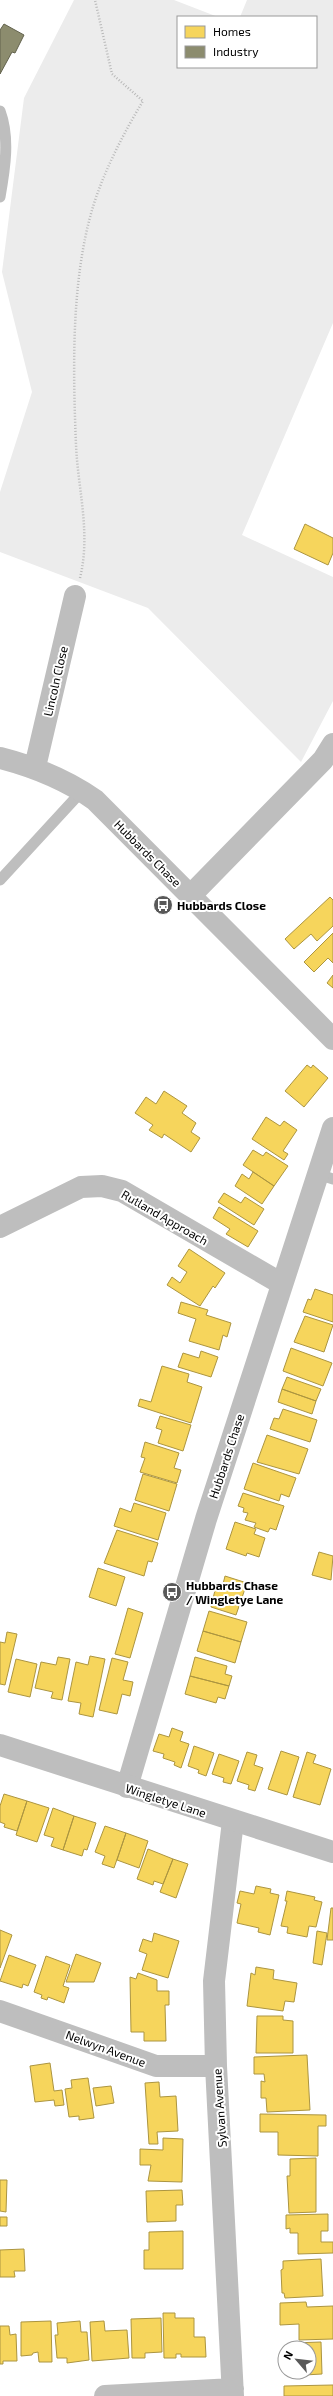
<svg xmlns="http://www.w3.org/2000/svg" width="333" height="2396" font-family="'Exo 2',sans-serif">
	<rect width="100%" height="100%" fill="#fff"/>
	<!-- green -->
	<path fill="#ececec" d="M74 0H174L218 17H178V67H316V17H240L247 0H333V323L242 535 333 577V701L301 762 148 608 0 552V492L32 392 2 272 24 98Z"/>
	<!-- homes -->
	<path fill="#f6d55c" stroke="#ac9540" d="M305 524 333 538V553L328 565 294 549Z
		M330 897 333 900V926L317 941 311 934 294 949 285 939Z
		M333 933V963L328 958 314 972 304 962Z
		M333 975V988L327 983Z
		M307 1065 311 1068 313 1065 328 1078 304 1107 285 1091Z
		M164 1091 187 1106 182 1113 196 1123 191 1132 200 1138 191 1152 164 1134 162 1138 149 1130 153 1125 135 1113 146 1097 156 1104Z
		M266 1117 280 1126 284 1121 297 1130 283 1151 288 1154 284 1160 252 1139Z
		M253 1150 263 1156 266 1152 288 1166 274 1186 243 1165Z
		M253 1172 274 1186 262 1204 235 1186 242 1174 249 1179Z
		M224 1193 241 1203 245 1197 264 1209 254 1225 218 1202Z
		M219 1207 258 1231 248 1247 226 1234 230 1229 213 1218Z
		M189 1249 225 1273 215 1288 213 1286 200 1306 167 1285 172 1277 180 1283 187 1272 178 1266Z
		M315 1289 333 1295V1322L303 1312 308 1299 311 1300Z
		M181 1302 208 1310 206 1315 231 1323 227 1337 223 1335 219 1350 189 1341 196 1319 178 1313Z
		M305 1316 333 1325 324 1352 294 1342Z
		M291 1348 332 1363 323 1386 283 1371Z
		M201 1351 218 1357 211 1377 178 1367 183 1353 199 1358Z
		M162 1366 189 1374 187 1382 202 1387 191 1423 138 1406 140 1399 151 1402Z
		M287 1377 321 1389 316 1401 282 1389Z
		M282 1389 316 1401 312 1414 278 1402Z
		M283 1409 317 1420 310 1442 270 1429 274 1418 279 1419Z
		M160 1416 191 1425 183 1451 158 1443 162 1430 156 1428Z
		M267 1435 308 1449 299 1474 257 1462Z
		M145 1442 179 1453 174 1468 181 1470 177 1483 140 1472 145 1458 141 1457Z
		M253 1463 296 1478 289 1497 281 1494 279 1501 244 1489Z
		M143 1474 177 1484 169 1511 135 1500Z
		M243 1493 284 1506 276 1530 270 1528 268 1532 254 1527 256 1523 245 1520 248 1513 243 1512 244 1508 238 1506Z
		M134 1503 166 1513 158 1540 114 1526 120 1508 131 1512Z
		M235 1522 256 1529 254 1534 265 1538 259 1557 247 1553 246 1556 226 1549Z
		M117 1530 158 1543 152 1562 148 1561 144 1576 104 1563Z
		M319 1552 333 1556 331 1580 312 1575Z
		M98 1568 125 1577 116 1606 89 1597Z
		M225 1576 247 1583 236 1615 211 1607 216 1586 222 1588Z
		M128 1608 143 1613 130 1658 115 1654Z
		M209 1611 247 1622 241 1642 203 1631Z
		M203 1631 241 1642 235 1663 197 1651Z
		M7 1632 17 1634 5 1685 0 1684V1642L5 1643Z
		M90 1656 105 1659 93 1717 79 1714 81 1703 68 1701 76 1662 88 1665Z
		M58 1657 70 1659 62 1700 51 1698 53 1692 35 1688 41 1662 56 1665Z
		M195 1657 227 1666 225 1674 232 1676 229 1686 190 1676Z
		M112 1658 128 1662 123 1680 133 1682 130 1696 122 1694 117 1714 99 1710Z
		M16 1659 37 1664 30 1697 8 1692Z
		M190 1676 229 1686 225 1699 218 1697 216 1703 185 1694Z
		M172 1728 183 1732 180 1741 189 1744 181 1768 174 1765 175 1762 163 1758 164 1754 153 1751 159 1734 169 1737Z
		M194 1746 214 1753 206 1776 198 1773 199 1770 188 1766Z
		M281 1751 299 1757 287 1795 268 1789Z
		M247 1752 257 1755 254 1765 263 1768 255 1791 248 1789 249 1785 237 1781Z
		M307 1752 316 1755 313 1763 331 1769 320 1805 293 1797Z
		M219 1754 239 1761 231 1784 223 1782 224 1778 212 1774Z
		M4 1794 27 1801 17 1831 4 1827 5 1824 0 1822V1806Z
		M27 1801 49 1808 37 1842 16 1835Z
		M53 1808 74 1816 63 1850 51 1846 54 1838 44 1835Z
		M74 1816 96 1823 87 1850 84 1849 82 1856 63 1850Z
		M105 1826 126 1833 114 1868 102 1864 105 1856 95 1852Z
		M126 1833 148 1841 139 1868 117 1860Z
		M148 1849 173 1859 163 1884 154 1881 153 1885 137 1879Z
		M173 1859 188 1864 176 1898 160 1892Z
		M256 1886 271 1889 270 1893 279 1895 270 1935 258 1932 259 1928 237 1923 241 1904 237 1903 240 1891 254 1894Z
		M287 1891 315 1897 314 1900 322 1902 316 1927 309 1926 307 1937 287 1933 288 1927 281 1926 287 1901H285Z
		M331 1908H333V1940H327Z
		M0 1930 12 1935 0 1968Z
		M317 1931 327 1933 322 1965 313 1963Z
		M154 1933 179 1941 168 1978 142 1970 147 1954 139 1951 143 1939 152 1942Z
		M76 1954 101 1963 94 1982H66Z
		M9 1955 36 1965 28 1986 23 1984 22 1988 0 1981Z
		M46 1956 70 1965 63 1986 69 1988 64 2003 48 1997 47 2000 41 1998 42 1995 34 1992Z
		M256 1967 274 1970 273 1979 297 1983 294 2002 285 2001 283 2011 247 2006 251 1973 255 1975Z
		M138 1973 157 1980V1991H169V2005H165L166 2041H144V2032H131L130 1977 136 1979Z
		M257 2016H283V2020L293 2021V2053H256Z
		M307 2055 310 2110 267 2112 266 2098H261V2081L265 2082 264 2074H254V2057Z
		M50 2063 54 2091 62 2090 64 2105 55 2106 54 2100 35 2102 30 2066Z
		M88 2078 94 2118 79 2120V2116L69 2117 65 2089 72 2088 71 2080Z
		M159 2082 160 2097 176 2096 178 2131 157 2132 158 2144H149L145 2083Z
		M111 2086 114 2103 96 2106 93 2088Z
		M260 2114 326 2115V2126H318V2156L278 2155V2132H260Z
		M163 2138 183 2139 182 2182 148 2181 151 2165H140V2149L163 2150Z
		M316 2158V2212L289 2213 287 2176H290V2159Z
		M0 2180H7L6 2212 0 2211Z
		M182 2190 183 2205H176V2221L147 2222 146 2191Z
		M328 2214V2231H321V2242H333V2253L298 2254V2233H290V2228L286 2229V2215Z
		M0 2217H7V2226H0Z
		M183 2231V2269H144V2250H149V2232Z
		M24 2249 25 2271H14L15 2277H0V2250Z
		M321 2259 323 2296 285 2298 284 2293H282L281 2270 283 2269V2261Z
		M306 2302 307 2307 333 2306V2339L299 2340V2324L280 2325V2303Z
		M163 2313H175V2318H194V2337H205L206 2357H181V2354H176V2358H164Z
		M161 2318 162 2352 145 2353V2358H132L131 2319Z
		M51 2321 52 2362H39L38 2352 33 2353 32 2355 21 2356V2322Z
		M80 2321 81 2332H87L89 2360 67 2363V2358H57L55 2335H58L57 2323Z
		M104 2321 105 2331 127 2330 129 2358 92 2361 90 2322Z
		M0 2326H9L10 2335 16 2334 17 2361H3V2364H0Z
		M321 2342 322 2374 287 2376V2372H309V2348H292V2343Z
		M333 2385V2396H284V2386Z"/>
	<!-- industry -->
	<path fill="#8c8c6e" stroke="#62624d" d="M4 24 24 35 15 53 12 52 0 74V30Z"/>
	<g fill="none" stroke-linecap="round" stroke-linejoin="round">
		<!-- path -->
		<path stroke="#b9b9b9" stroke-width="2.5" stroke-dasharray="1 2" stroke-linecap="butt" d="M80 578C91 533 78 490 76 445 73 370 71 283 92 210 103 173 123 134 143 101L112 74 95 0"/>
		<!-- service -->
		<path stroke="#bebebe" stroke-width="11" d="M0 111C10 138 5 169 0 197
			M0 880 82 791
			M318 1174 333 1179"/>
		<!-- minor -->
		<path stroke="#bebebe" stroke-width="22" d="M0 758C35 767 65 779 95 800L333 1039
			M35 767 75 596
			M190 896 323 760 333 744
			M0 1227 81 1187 102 1186 122 1191 282 1284
			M127 1787 206 1519 333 1128
			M233 1821 214 1981 216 2066 233 2396
			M0 2011 156 2066H216
			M105 2396 233 2389"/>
		<!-- tertiary -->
		<path stroke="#bebebe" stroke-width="22" d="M0 1745 333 1852"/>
	</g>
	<!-- icons -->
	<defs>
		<g id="bus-disc" transform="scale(1)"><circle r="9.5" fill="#595959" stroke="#fff"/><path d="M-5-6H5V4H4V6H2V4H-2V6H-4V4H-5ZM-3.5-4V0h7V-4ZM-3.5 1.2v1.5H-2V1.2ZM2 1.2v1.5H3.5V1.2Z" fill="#fff"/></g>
	</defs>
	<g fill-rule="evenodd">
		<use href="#bus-disc" x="163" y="905"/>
		<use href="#bus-disc" x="172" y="1592"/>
	</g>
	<g text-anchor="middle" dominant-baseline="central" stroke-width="4" stroke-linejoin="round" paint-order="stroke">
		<!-- street labels -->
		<g font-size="12" fill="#000" stroke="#fff">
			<text transform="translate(55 681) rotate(-77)">Lincoln Close</text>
			<text transform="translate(148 853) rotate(45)">Hubbards Chase</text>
			<text transform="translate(165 1217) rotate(30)">Rutland Approach</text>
			<text transform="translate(226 1456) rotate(-72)">Hubbards Chase</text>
			<text transform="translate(166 1800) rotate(18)">Wingletye Lane</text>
			<text transform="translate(106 2048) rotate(20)">Nelwyn Avenue</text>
			<text transform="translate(219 2108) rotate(-94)">Sylvan Avenue</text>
		</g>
		<!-- poi labels -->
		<g font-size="12" font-weight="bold" fill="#000" stroke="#fff" text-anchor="start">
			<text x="177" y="905">Hubbards Close</text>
			<text x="186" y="1585">Hubbards Chase<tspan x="186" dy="14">/ Wingletye Lane</tspan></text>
		</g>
	</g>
	<!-- legend -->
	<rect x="177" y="16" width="140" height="52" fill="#ffffff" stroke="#999999"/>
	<rect x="185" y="26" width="20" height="12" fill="#f6d55c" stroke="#999999"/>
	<text x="213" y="36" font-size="12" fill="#000000">Homes</text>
	<rect x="185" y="46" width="20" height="12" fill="#8c8c6e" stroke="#999999"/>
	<text x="213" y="56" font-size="12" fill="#000000">Industry</text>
	<!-- north arrow -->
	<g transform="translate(297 2360) rotate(298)"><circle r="19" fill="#ffffff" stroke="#999999"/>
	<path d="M0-3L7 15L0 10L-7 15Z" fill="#595959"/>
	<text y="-6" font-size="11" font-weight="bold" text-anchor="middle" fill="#000000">N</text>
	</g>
</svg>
